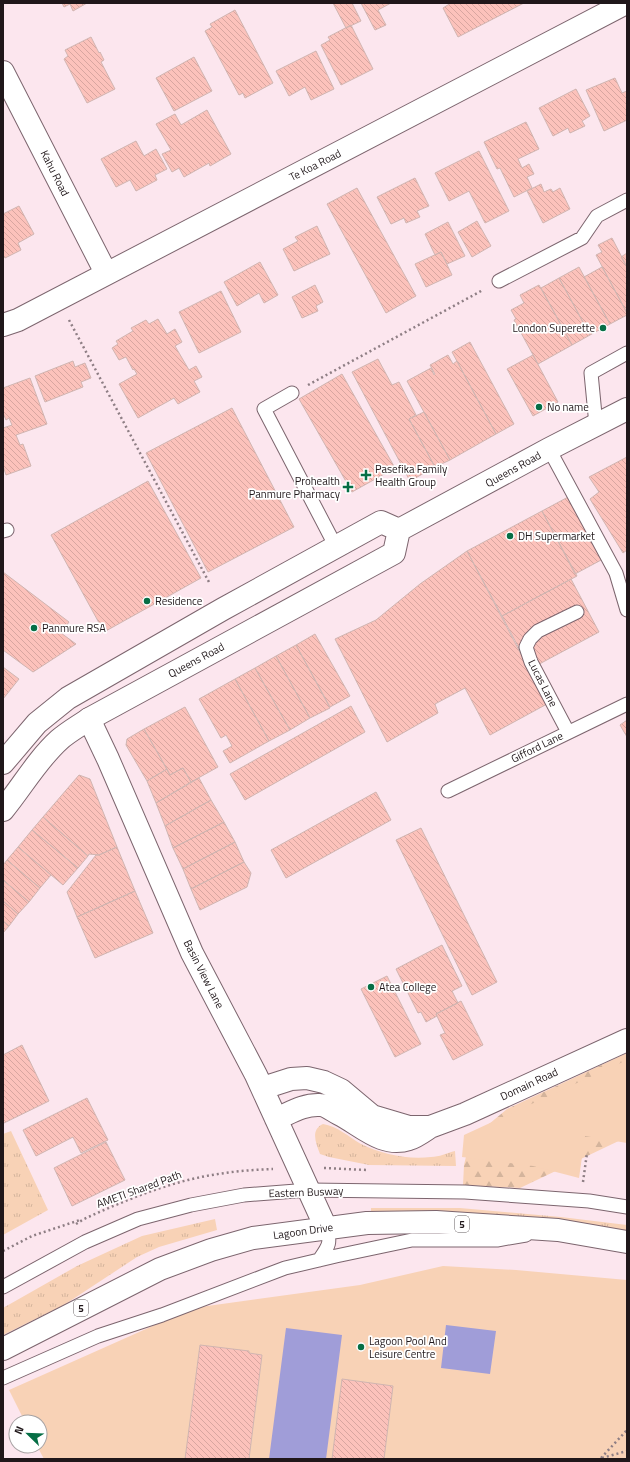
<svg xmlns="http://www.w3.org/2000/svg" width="630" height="1462" font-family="'Titillium Web',sans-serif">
	<defs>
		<pattern id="grass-tufts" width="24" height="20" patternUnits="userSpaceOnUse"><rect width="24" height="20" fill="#f8d2b6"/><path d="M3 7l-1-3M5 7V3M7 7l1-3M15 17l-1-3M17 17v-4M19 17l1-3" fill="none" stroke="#d4b49c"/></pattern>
		<pattern id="forest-firs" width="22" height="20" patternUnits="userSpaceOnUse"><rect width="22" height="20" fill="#f8d2b6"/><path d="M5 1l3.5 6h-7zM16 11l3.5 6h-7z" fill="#d4b49c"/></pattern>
		<pattern id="building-back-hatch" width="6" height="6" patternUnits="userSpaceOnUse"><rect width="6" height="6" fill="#fcc2bb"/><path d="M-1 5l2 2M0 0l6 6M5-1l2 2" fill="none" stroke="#d8a6a0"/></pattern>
	</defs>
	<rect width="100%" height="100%" fill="#fce6ee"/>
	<!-- grass -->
	<path fill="url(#grass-tufts)" d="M323 1124C337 1126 349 1137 361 1144 382 1154 407 1160 431 1157 439 1157 447 1153 455 1151L456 1166 369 1165 329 1157 320 1154C316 1143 310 1130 323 1124Z
		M11 1131 48 1210 3 1235V1134Z
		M371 1208H460L561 1217 627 1225V1232L371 1214Z
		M215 1219 217 1230 159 1247 137 1257 64 1305 3 1335V1308L77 1266 142 1236Z"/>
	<!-- forest -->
	<path fill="url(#forest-firs)" d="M627 1053V1137L520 1188 463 1185 464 1165 470 1140 507 1109Z"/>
	<!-- green -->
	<path fill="#f8d2b6" d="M627 1060V1143L585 1136 579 1178 533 1166 462 1157 464 1135Z
		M443 1266 516 1270 627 1280V1459H44L37 1446H40V1422H25L9 1390 193 1308 360 1285Z"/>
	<!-- water -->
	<path fill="#a09dd8" d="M446 1325 496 1331 490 1374 441 1368Z
		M286 1328 342 1335 326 1459H269Z"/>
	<!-- building -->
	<path fill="url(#building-back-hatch)" stroke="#d0b5b1" d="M62 3H87L73 11 70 4 64 7Z
		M333 3H352L361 21 346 28Z
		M361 3H391L378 10 386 25 375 30Z
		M451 3H524L458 37 443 8Z
		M235 10 273 83 245 98 243 93 239 95 205 31 212 27 210 24Z
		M351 25 373 69 341 85 321 45 330 40 328 37Z
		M91 37 99 53 100 52 104 60 101 62 115 89 87 103 64 59 68 56 65 50Z
		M316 51 334 89 311 100 305 87 289 96 276 71Z
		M194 57 212 91 174 111 156 78Z
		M615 78 622 93 627 91V120L604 131 586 90Z
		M576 89 590 116 582 121 585 126 570 133 568 128 553 136 539 108Z
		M207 110 231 154 210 166 209 163 184 177 179 168 172 172 162 154 171 150 156 124 175 114 181 125Z
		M526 122 539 149 518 159 522 168 529 164 534 174 527 177 532 188 514 197 500 168 497 169 484 142Z
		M136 141 144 156 156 149 167 169 155 175 157 180 136 191 130 180 116 187 101 159Z
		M479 151 509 211 485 223 469 191 449 201 435 173Z
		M415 178 429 206 417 211 420 217 406 223 404 218 391 224 377 197Z
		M541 184 544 192 551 189 553 192 560 188 570 209 543 223 527 191Z
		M357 188 416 296 386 313 327 204Z
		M19 206 34 234 18 243 21 250 5 258 3 255V214Z
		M477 221 491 246 472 257 458 232Z
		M448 222 465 256 447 264 441 252 435 255 425 234Z
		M317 226 330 254 294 271 283 249 298 241 295 237Z
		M612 238 627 267V313L596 255 602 252 598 245Z
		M441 252 452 275 426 287 415 264Z
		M627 253V267L621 257Z
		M260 262 278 295 264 303 259 293 237 306 224 282Z
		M579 267 610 324 590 335 559 278Z
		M602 267 627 313V315L610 324 584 277Z
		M559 278 590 335 572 345 541 288Z
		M315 285 323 302 316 306 318 311 302 318 292 297Z
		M539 285 572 345 538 364 514 320 516 319 511 310 524 303 520 295Z
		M221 291 241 332 199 353 179 312Z
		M158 319 167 334 175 329 182 342 175 346 189 370 196 366 202 377 194 381 200 392 178 404 174 398 138 418 119 384 137 374 134 369 133 370 126 357 119 360 112 348 118 344 116 341 133 331 131 328 146 320 149 324Z
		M470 342 514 424 496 434 452 352Z
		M448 355 453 364 457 361 496 434 450 460 407 381 431 368 434 375 435 374 430 365Z
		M533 355 558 402 533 416 507 369Z
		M378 359 392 385 399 382 416 415 409 419 435 467 410 481 352 372Z
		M73 361 75 367 85 363 91 378 81 382 83 387 45 402 35 376Z
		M342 374 395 468 352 492 299 399Z
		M30 378 47 424 16 435 20 445 23 444 31 466 6 475 3 466V428L12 425 9 418 6 420 3 413V388Z
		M232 408 294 527 208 572 146 453Z
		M424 412 450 460 435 467 409 419Z
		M627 457V550L623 553 590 499 599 492 589 477Z
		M148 481 201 578 104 632 51 535Z
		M570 496 603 559 575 574 542 511Z
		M542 511 577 576 502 616 467 551Z
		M467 551 547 704 490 735 465 688 435 704 438 713 387 742 335 639 376 620 420 584Z
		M3 572 69 622 61 633 76 644 33 672 3 650Z
		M571 579 599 632 530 669 502 616Z
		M315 634 350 696 330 707 296 645Z
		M296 645 330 708 310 718 276 656Z
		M276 656 310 718 290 730 255 668Z
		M3 667 19 679 3 699Z
		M255 668 290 730 269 741 235 679Z
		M235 679 269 741 230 763 223 751 232 746 226 735 221 738 199 699Z
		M351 706 365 732 245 800 230 774Z
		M185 707 218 767 191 782 183 768 170 775 144 729Z
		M627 720V737L620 725Z
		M144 729 167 769 147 781 126 745 127 739Z
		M183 768 191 782 156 803 147 781 167 769 170 775Z
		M79 775 90 779 117 847 99 855 89 854 88 856 43 817Z
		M199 778 211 800 165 826 156 803Z
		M376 792 391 820 286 878 271 850Z
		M211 800 224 822 173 848 165 826Z
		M43 817 88 856 78 868 32 830Z
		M224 822 235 842 183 869 173 848Z
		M421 828 497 982 472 995 396 840Z
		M32 830 78 868 63 885 18 847Z
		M235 842 244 862 191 889 183 869Z
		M18 847 51 875 40 888 7 860Z
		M117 847 135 891 77 917 67 892 96 855H99Z
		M7 860 40 888 29 902 3 880V865Z
		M244 862 251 873 247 887 200 910 191 889Z
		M3 880 29 902 18 914 3 901Z
		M135 891 153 933 95 958 77 917Z
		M3 901 18 914 9 926 3 921Z
		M3 921 9 926 3 933Z
		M442 945 462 986 452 991 458 1003 436 1014 437 1016 426 1022 421 1012 418 1013 396 969Z
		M387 976 421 1044 395 1057 361 989Z
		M461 1001 483 1045 453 1060 440 1035 445 1033 436 1014Z
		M22 1045 49 1101 4 1123 3 1120V1055Z
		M87 1098 108 1140 81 1153 73 1137 36 1156 23 1130Z
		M106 1142 125 1180 72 1206 54 1168Z
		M200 1345 249 1351V1353L262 1355 249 1459H185Z
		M342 1379 393 1386 384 1459H332Z"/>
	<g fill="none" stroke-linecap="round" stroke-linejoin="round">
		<!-- lane casing -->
		<g stroke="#7c656e" stroke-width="15">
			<path id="lane" d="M499 281 582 238 597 216 627 200
				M292 393 264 409 336 547
				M596 425 591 373 627 353
				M549 449 616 573 627 610
				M3 531 7 530
				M568 732 531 662 526 647 530 639 538 631 577 612
				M448 791 627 704
				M319 1260C328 1247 332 1243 326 1228
				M3 1287 85 1242 138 1219 191 1205 244 1195 309 1190 465 1192 589 1201 627 1207
				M3 1378 98 1336 162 1315 285 1268 336 1256 412 1240H497L526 1235"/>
		</g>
		<!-- street casing -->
		<g stroke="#7c656e" stroke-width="24">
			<path id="street" d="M3 72 106 273
				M3 325 18 320 626 3
				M89 719 108 759 192 953 256 1075 326 1228
				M263 1088 291 1079 307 1078 324 1082 341 1090 372 1116 409 1127H430C424 1131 416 1137 409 1139 382 1148 361 1125 339 1114 333 1111 326 1105 320 1105 304 1104 290 1113 276 1119
				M430 1127 465 1114 627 1040"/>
		</g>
		<!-- secondary casing -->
		<g stroke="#7c656e" stroke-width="24">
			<path id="secondary" d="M399 530 549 449 627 409
				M3 763 37 723 68 698 223 609 381 522 399 530
				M3 810C22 787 37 760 59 740 68 732 79 726 89 719L394 553 399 530"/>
		</g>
		<!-- primary casing -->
		<g stroke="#7c656e" stroke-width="24">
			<path id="primary" d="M3 1349 160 1269 211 1250 253 1238 367 1223 436 1222 558 1230 627 1242"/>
		</g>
		<!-- path -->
		<path stroke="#8e7e84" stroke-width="2.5" stroke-dasharray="2 3" stroke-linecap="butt" d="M69 320 210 584
			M308 385 483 290
			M324 1168 367 1170
			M583 1182 587 1153
			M76 1224 84 1219C117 1204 152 1189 188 1180 216 1173 245 1170 273 1169
			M3 1251 32 1236 80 1220
			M601 1458 627 1430
			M602 1458 627 1451"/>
		<!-- lane -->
		<use href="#lane" stroke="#fff" stroke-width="13"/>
		<!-- street -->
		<use href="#street" stroke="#fff" stroke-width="22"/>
		<!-- secondary -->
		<use href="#secondary" stroke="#fff" stroke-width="22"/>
		<!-- primary -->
		<use href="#primary" stroke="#fff" stroke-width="22"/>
	</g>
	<!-- markers -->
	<g fill="#066e45" stroke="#fff" stroke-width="1.5">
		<circle cx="603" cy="328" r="4"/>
		<circle cx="539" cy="407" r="4"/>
		<path d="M364 469h4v4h4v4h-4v4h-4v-4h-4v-4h4z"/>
		<path d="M346 481h4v4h4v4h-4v4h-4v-4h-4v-4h4z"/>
		<circle cx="510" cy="536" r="4"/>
		<circle cx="147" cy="601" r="4"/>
		<circle cx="34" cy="628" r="4"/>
		<circle cx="371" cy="987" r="4"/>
		<circle cx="361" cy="1347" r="4"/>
	</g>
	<g text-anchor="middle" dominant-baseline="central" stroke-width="3.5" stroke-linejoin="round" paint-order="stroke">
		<!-- shield labels -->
		<g fill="#fff" stroke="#635d5f" stroke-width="1">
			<rect x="455" y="1216" width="14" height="16" rx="3"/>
			<rect x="74" y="1300" width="14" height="16" rx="3"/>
		</g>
		<g font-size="10" font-weight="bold" fill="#20171a">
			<text x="462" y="1224">5</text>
			<text x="81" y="1308">5</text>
		</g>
		<!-- street labels -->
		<g font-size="11" fill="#20171a" stroke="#fff">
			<text transform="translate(315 165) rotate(-27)">Te Koa Road</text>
			<text transform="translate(55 173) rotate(63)">Kahu Road</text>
			<text transform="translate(513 469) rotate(-29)">Queens Road</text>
			<text transform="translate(196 660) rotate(-28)">Queens Road</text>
			<text transform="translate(543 683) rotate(63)">Lucas Lane</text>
			<text transform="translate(537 747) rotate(-26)">Gifford Lane</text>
			<text transform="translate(204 974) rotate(63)">Basin View Lane</text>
			<text transform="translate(529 1084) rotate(-25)">Domain Road</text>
			<text transform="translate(139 1189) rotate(-20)">AMETI Shared Path</text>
			<text transform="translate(306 1192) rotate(-2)">Eastern Busway</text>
			<text transform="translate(303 1231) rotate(-8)">Lagoon Drive</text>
		</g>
		<!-- poi labels -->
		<g font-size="11" fill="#20171a" stroke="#fff" text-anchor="start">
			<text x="595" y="328" text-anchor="end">London Superette</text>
			<text x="547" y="407">No name</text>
			<text x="375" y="469">Pasefika Family<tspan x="375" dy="13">Health Group</tspan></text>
			<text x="340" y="481" text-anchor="end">Prohealth<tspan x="340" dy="13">Panmure Pharmacy</tspan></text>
			<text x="518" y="536">DH Supermarket</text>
			<text x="155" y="601">Residence</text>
			<text x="42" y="628">Panmure RSA</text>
			<text x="379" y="987">Atea College</text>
			<text x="369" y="1341">Lagoon Pool And<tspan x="369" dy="13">Leisure Centre</tspan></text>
		</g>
	</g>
	<!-- border -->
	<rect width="630" height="1462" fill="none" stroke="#20171a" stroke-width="8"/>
	<!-- north arrow -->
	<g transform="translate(28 1434) rotate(293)"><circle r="19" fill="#ffffff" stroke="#a6a2a3"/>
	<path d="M0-3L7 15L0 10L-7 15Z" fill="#066e45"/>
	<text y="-6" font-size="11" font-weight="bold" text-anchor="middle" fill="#20171a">N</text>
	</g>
</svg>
